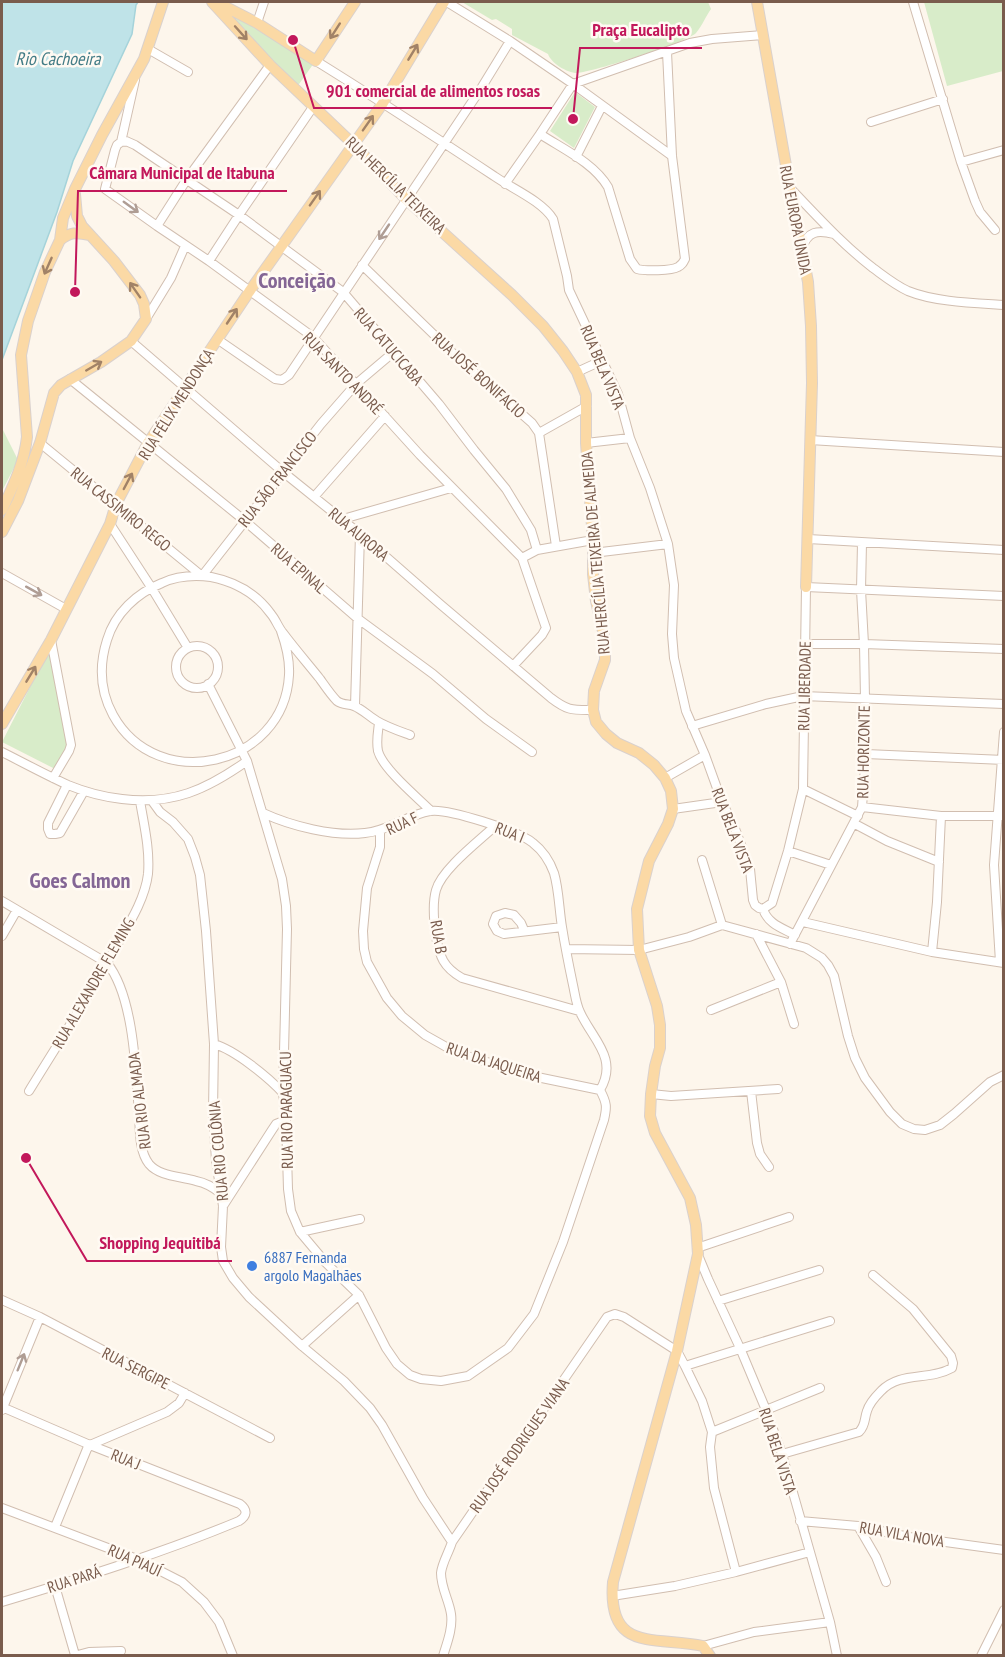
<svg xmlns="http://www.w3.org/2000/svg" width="1005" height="1657" font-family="'PT Sans Narrow',sans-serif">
	<rect width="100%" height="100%" fill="#fdf6ec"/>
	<!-- green -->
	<path fill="#d8ecc9" d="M462 2H708L711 9C706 16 702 26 696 33 687 42 593 72 577 73 567 73 551 63 548 54L512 35V29L496 19 492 20Z
		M924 2H1003V71L947 86Z
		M224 10 314 63 297 87Z
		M575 92 595 107 574 148 550 131Z
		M2 428 18 460 2 491Z
		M49 650 68 752 59 771 2 742Z"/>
	<!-- water -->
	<path fill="#bfe3e8" stroke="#a5d3da" stroke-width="1.5" d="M2 2H138L136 5 132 34 73 161 57 212 2 360Z"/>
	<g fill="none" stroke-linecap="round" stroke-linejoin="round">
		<!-- minor casing -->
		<g stroke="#d1beb0" stroke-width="10">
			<path id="minor" d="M447 2 510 41 573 84 672 156
				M913 2 961 162 975 201 980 212 995 230
				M257 23 264 2
				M148 49 188 72
				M316 61C376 98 435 137 494 176 511 188 542 201 553 219L567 276 569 290 618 394 630 438 650 488 668 544 674 585 672 634 674 658 686 711 705 755 722 802 734 826 750 869 753 900 755 905 759 908 763 909 772 903 788 851 803 789 806 587 1004 596
				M135 80 121 142 117 145 115 150 105 189 157 226 209 261 313 337 420 455 522 558 546 628 542 635 513 666
				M871 122 943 99
				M540 134C563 149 594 163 608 187L630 259 637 269C645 271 671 271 678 267 682 265 683 263 685 259L672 156 667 52
				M121 142 126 141 135 145 239 215 343 292 439 404 474 450 506 489 531 530 537 550
				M576 157 602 106
				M961 162 1004 150
				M505 184 540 134 573 84 690 43 712 39 763 35
				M790 188C817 216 842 244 873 268 884 276 895 285 908 291 935 302 974 303 1004 305
				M157 226 187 179 270 65
				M802 248C808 231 817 230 834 234
				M209 261 239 215 313 107
				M362 265 458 358 532 423 539 433 556 546
				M146 319 171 278 185 246
				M217 339 275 379 282 380 289 375 480 90 510 41
				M131 341 283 472 360 534 440 604 551 698C568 711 572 710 593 710
				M577 372 601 361
				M70 379 245 521 357 618 433 674 486 719 532 752
				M539 433 587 406
				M810 440 1004 452
				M40 443 202 576
				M586 443 630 438
				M314 497 385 416
				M343 519 451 488
				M110 524 151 587 188 648
				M808 539 1004 550
				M593 553 668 544
				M522 558 537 550 593 540
				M2 573 66 609
				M202 576 321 424 356 384 395 351
				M281 631C286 645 290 659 289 675 284 767 157 795 113 715 100 691 99 665 107 640 115 613 137 593 162 583 177 576 194 575 211 577 236 582 256 593 271 614 276 620 278 627 283 633 295 649 308 664 320 679 325 686 331 695 337 701 342 705 349 704 354 706 362 709 370 717 377 721 387 727 399 731 410 735
				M51 640 71 745 69 751 53 778
				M805 644H864L1004 649
				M176 667a21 21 0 1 1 42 0a21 21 0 1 1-42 0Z
				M208 684 247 761 282 879 286 906 287 929 283 1093 286 1120 288 1189 291 1211 300 1232 326 1263 359 1295 386 1348 397 1364 410 1375 421 1379 441 1381 468 1376 508 1348 534 1314 563 1242 604 1120C607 1107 607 1103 600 1090
				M355 706 360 534
				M379 723C378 732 376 741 378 751 383 769 417 797 431 811
				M692 726 766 704 803 696 1004 704
				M2 752C24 763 46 775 68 785 85 792 104 797 122 799 173 805 206 790 247 761
				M866 754 1004 760
				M665 778 705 755
				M67 785 48 823V829L50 834H55L60 833 84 791
				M803 789 858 816
				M152 801 160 812 173 822 188 839 195 857 200 875 206 931 214 1044 213 1112 216 1161 223 1206 221 1247 223 1261 233 1278 249 1297 302 1346 344 1381 370 1408 382 1425 423 1498 452 1542
				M862 807 941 816H1004
				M673 809 722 802
				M263 813C291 826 334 837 365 833 388 831 407 815 430 811 447 808 519 831 533 843 542 850 550 862 554 873 559 890 559 909 562 927 565 946 569 966 573 985 575 994 576 1004 580 1012 592 1039 619 1058 600 1090
				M855 824 887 841 939 862
				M495 826C479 841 442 869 436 890 432 904 434 923 436 937 440 957 443 967 462 978L579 1011
				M380 830V847L367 888 363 931 364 949 367 962 387 998 402 1016 425 1035 457 1053 537 1077 600 1090
				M788 851 831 865
				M702 860 722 925
				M2 901 107 963C134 996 136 1073 139 1115 140 1131 139 1151 149 1164 160 1177 181 1176 196 1181 206 1183 213 1187 220 1193
				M763 909C768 924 782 928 795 935
				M803 922 932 952 1004 963
				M524 930 521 923 514 915 505 913 496 916 493 924 497 931 504 934 562 927
				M756 934 781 982 794 1024
				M2 936 17 910
				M790 944 862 807 866 754 864 644 861 590 862 543
				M566 949 639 950 689 937 722 925 806 948 822 958 828 965 834 976 848 1036 855 1058 865 1078 890 1112 902 1124 914 1129 925 1130 940 1125 954 1114 990 1082 1004 1075
				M932 952 937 902 941 816
				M1000 962 994 865 1004 732
				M711 1010 781 982
				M214 1044C235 1050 268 1077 283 1093
				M29 1091C59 1042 90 995 117 945 129 924 145 899 148 874 150 849 144 825 140 801
				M751 1091 757 1143 760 1154 769 1167
				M651 1094 671 1096 778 1089
				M223 1206 272 1130 276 1124 286 1120
				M300 1232 360 1219
				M697 1248 789 1217
				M698 1255 708 1279 740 1348 766 1410 782 1454 830 1622 837 1656
				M2 1300 40 1317 270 1438
				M718 1301 819 1270
				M302 1346 359 1295
				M685 1366 702 1401 712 1432 710 1447 714 1488 736 1572
				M2 1407 90 1445 240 1504C248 1510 247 1516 239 1521 162 1553 82 1578 2 1602
				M2 1410 40 1317
				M712 1432 820 1388
				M782 1454 859 1432C866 1425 864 1419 867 1411 869 1404 876 1396 881 1391 900 1371 929 1381 952 1368L953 1363 951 1356 913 1309 873 1275
				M2 1508 137 1559 182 1582 204 1602 219 1622 233 1656
				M800 1521 858 1526 909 1537 1004 1550
				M858 1526 876 1557 886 1582
				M55 1527 87 1449 90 1445 167 1412 179 1403 185 1393
				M55 1586 75 1655
				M612 1596 675 1586 736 1572 810 1552
				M703 1646 754 1632 830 1622
				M74 1656 89 1652 121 1651
				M443 1656C447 1643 453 1628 451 1614 449 1600 441 1588 441 1573 442 1563 449 1552 452 1542L607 1317 615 1314 624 1317 677 1351 685 1366 830 1321
				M981 1656 1004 1610"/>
		</g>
		<!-- major casing -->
		<g stroke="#dad1cd" stroke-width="12">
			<path id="major" d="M212 2 270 65 353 144 406 199 512 295 543 326 563 351 577 372 586 395V443L593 540V574L596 601 605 640V660L594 691 593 710 596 722 606 734 617 743 639 753 654 765 665 778 671 791 673 809 668 824 649 861 637 909 639 950 657 1006 660 1025V1048L655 1066 651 1094 650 1116 655 1133 690 1198 696 1225 698 1254 677 1351 613 1582C607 1653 655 1636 703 1646L710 1656
				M216 2 257 23 316 61 355 2
				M757 2 790 188 808 282 811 326 812 383 806 587
				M60 240C70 232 77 232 89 235
				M2 510C13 486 24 464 27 437L21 355 28 321 45 272 60 240 63 218 75 189 102 135 144 59 163 2
				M2 532 18 501 40 443 54 393 61 385 101 362 131 341 146 319 144 304 140 295 114 261 82 226 77 216 75 194
				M2 724 51 640 110 524 116 504 148 443 249 292 383 103 444 2"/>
		</g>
		<!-- minor -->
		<use href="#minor" stroke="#fff" stroke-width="8"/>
		<!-- major -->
		<use href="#major" stroke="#fbd9a5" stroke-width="10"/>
	</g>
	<!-- one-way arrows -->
	<defs><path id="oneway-shaft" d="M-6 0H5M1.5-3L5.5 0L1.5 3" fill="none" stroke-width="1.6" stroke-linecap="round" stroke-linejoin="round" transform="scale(1.5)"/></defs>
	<g stroke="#a18267">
		<use href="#oneway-shaft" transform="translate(335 31) rotate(123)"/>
		<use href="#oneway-shaft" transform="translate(241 33) rotate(48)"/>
		<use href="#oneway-shaft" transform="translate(413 52) rotate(-59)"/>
		<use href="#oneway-shaft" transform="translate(368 123) rotate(-55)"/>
		<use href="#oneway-shaft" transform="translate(315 198) rotate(-55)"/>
		<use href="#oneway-shaft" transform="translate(48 266) rotate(114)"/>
		<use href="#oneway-shaft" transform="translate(135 290) rotate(-125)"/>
		<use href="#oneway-shaft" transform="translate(232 316) rotate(-56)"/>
		<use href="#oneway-shaft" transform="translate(94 366) rotate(-30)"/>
		<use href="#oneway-shaft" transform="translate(128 481) rotate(-62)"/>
		<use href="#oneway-shaft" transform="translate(31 674) rotate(-59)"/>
	</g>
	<g stroke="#af9d94">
		<use href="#oneway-shaft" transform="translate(131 207) rotate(36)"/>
		<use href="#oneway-shaft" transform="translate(384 232) rotate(124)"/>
		<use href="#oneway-shaft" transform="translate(34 591) rotate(29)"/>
		<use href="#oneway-shaft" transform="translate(21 1362) rotate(-68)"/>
	</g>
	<!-- markers -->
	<circle fill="#3f7fe0" stroke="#fffaf3" stroke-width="2" cx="252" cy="1266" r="6"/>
	<g text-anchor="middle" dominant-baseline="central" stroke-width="5" stroke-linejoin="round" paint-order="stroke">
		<!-- street labels -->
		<g font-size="16" fill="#7a5c4d" stroke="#fffaf3">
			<text transform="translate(396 185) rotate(44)">RUA HERCÍLIA TEIXEIRA</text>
			<text transform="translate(796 220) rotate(79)">RUA EUROPA UNIDA</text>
			<text transform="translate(389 346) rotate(49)">RUA CATUCICABA</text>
			<text transform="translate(603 367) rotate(67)">RUA BELA VISTA</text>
			<text transform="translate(343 373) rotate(46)">RUA SANTO ANDRÉ</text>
			<text transform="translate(479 375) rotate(42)">RUA JOSÉ BONIFACIO</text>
			<text transform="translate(176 404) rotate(-58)">RUA FÉLIX MENDONÇA</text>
			<text transform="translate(277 479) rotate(-52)">RUA SÃO FRANCISCO</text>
			<text transform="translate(121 509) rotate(39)">RUA CASSIMIRO REGO</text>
			<text transform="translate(359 534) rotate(40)">RUA AURORA</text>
			<text transform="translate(595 553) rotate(-95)">RUA HERCÍLIA TEIXEIRA DE ALMEIDA</text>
			<text transform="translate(299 568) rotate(41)">RUA EPINAL</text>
			<text transform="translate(804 686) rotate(-89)">RUA LIBERDADE</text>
			<text transform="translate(863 752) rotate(-89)">RUA HORIZONTE</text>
			<text transform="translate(402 823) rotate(-25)">RUA F</text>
			<text transform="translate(733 830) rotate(69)">RUA BELA VISTA</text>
			<text transform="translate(510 832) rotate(22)">RUA I</text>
			<text transform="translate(439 937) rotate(80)">RUA B</text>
			<text transform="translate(93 983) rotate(-60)">RUA ALEXANDRE FLEMING</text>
			<text transform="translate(494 1062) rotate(18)">RUA DA JAQUEIRA</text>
			<text transform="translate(139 1101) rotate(-97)">RUA RIO ALMADA</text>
			<text transform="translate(286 1110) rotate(-91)">RUA RIO PARAGUACU</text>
			<text transform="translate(218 1151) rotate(-95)">RUA RIO COLÔNIA</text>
			<text transform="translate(136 1368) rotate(27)">RUA SERGIPE</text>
			<text transform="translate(519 1445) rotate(-55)">RUA JOSÉ RODRIGUES VIANA</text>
			<text transform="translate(778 1451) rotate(72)">RUA BELA VISTA</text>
			<text transform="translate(126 1459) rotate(22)">RUA J</text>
			<text transform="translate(902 1534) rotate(10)">RUA VILA NOVA</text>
			<text transform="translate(135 1560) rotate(24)">RUA PIAUÍ</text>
			<text transform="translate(74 1579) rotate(-18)">RUA PARÁ</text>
		</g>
		<!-- shop labels -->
		<g font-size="16" fill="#366cbe" stroke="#fffaf3" text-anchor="start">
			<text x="264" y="1257">6887 Fernanda<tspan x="264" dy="18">argolo Magalhães</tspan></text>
		</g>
		<!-- water labels -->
		<g font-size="18" font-style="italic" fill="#437c86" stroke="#fffaf3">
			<text x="58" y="58">Rio Cachoeira</text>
		</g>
		<!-- district labels -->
		<g font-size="22" font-weight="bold" fill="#846695" stroke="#fffaf3">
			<text x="297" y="280">Conceição</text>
			<text x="80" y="880">Goes Calmon</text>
		</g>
	</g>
	<!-- callouts -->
	<path fill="none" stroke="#c2185b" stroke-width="2" d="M573 119L580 48H702M293 40L314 108H552M75 292L78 191H287M26 1158L87 1261H232"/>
	<g fill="#c2185b" stroke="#fffaf3" stroke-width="2">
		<circle cx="573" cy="119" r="6"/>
		<circle cx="293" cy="40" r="6"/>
		<circle cx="75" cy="292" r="6"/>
		<circle cx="26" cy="1158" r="6"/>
	</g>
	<g font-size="18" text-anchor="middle" font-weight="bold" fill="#c2185b" stroke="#fffaf3" stroke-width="5" stroke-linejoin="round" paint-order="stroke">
		<text x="641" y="36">Praça Eucalipto</text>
		<text x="433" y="97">901 comercial de alimentos rosas</text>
		<text x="182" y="179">Câmara Municipal de Itabuna</text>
		<text x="160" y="1249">Shopping Jequitibá</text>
	</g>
	<!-- border -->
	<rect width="1005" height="1657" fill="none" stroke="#7a5c4d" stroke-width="6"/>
</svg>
